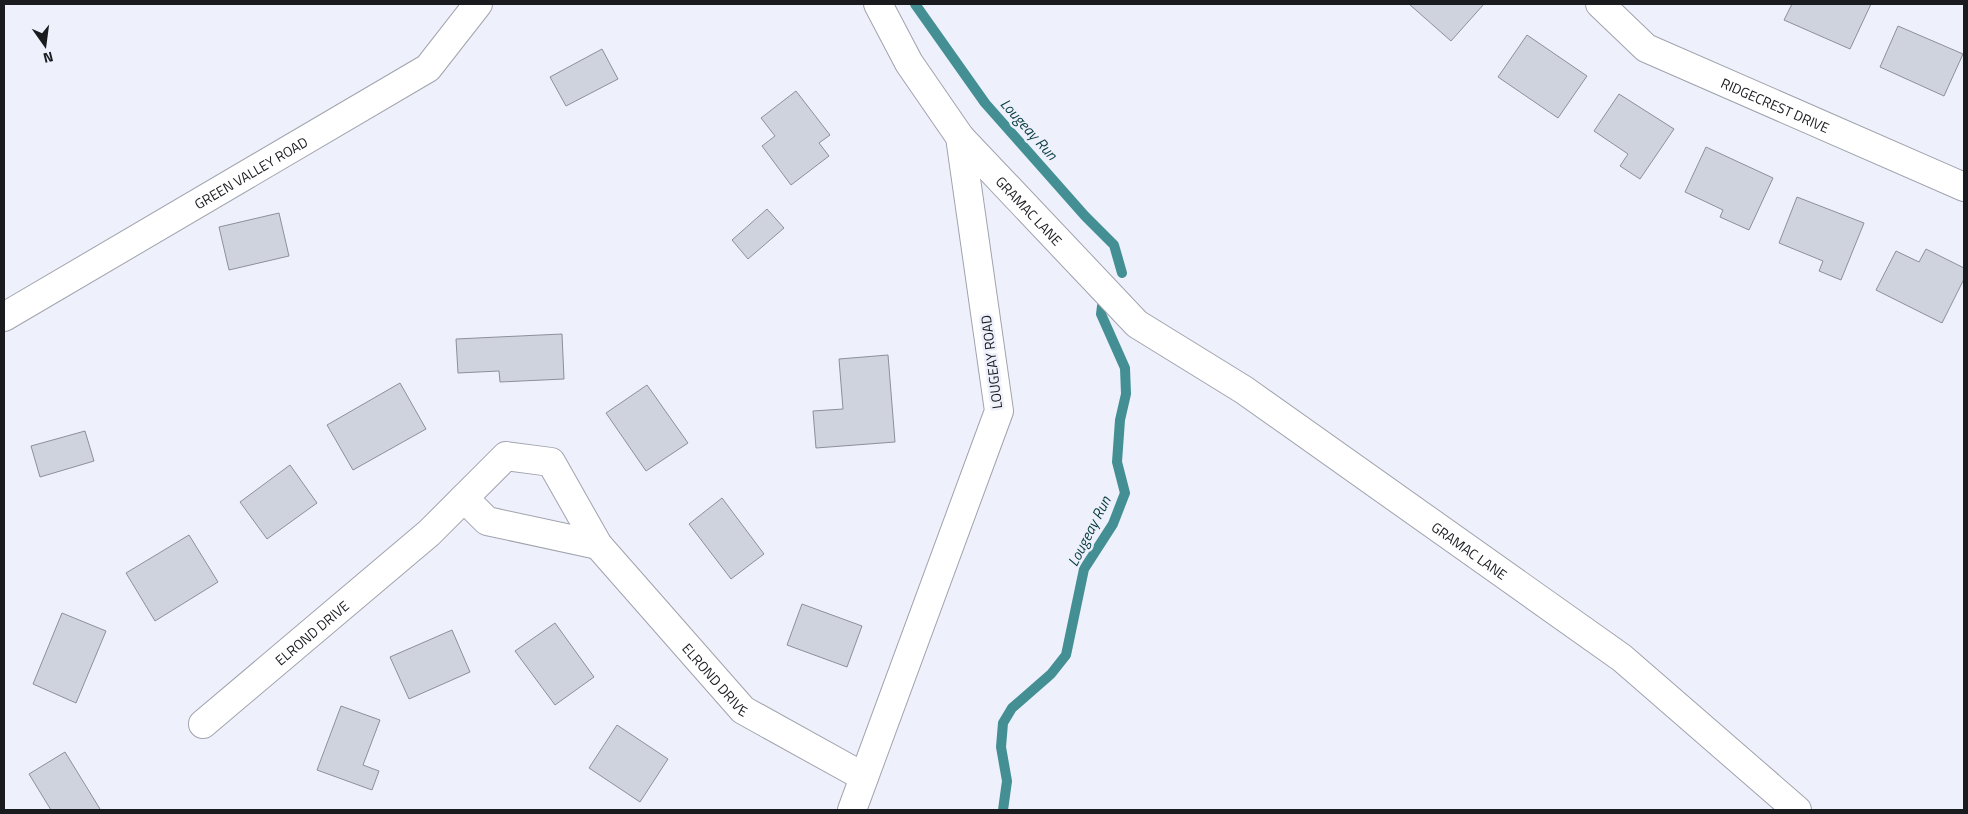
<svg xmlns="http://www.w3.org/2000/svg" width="1968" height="814" font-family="'Titillium Web',sans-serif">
	<rect width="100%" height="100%" fill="#eef1fc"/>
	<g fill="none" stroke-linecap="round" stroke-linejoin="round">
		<!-- stream -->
		<path stroke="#438f93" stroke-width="10" d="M915 4 985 103 1085 216 1114 245 1122 273
			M1003 810 1007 781 1001 747 1003 723 1012 708 1051 674 1066 655 1084 569 1113 524 1125 493 1117 462 1120 420 1126 394 1125 368 1101 314 1102 306"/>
	</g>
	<!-- building -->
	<path fill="#cfd3dd" stroke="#8d909a" d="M1409 4H1484L1451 41Z
		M1792 4H1871L1850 49 1784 20Z
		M1898 26 1963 54 1944 96 1880 67Z
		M1527 35 1587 76 1558 118 1498 77Z
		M602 49 618 79 566 106 550 77Z
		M796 91 830 135 819 143 829 156 791 185 762 146 775 136 761 118Z
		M1619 94 1674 129 1640 179 1620 166 1628 154 1594 131Z
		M1706 147 1773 178 1749 230 1720 217 1723 210 1685 192Z
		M1797 197 1864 223 1841 280 1819 271 1823 261 1779 243Z
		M767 209 784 228 748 259 732 240Z
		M279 213 289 256 229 270 219 227Z
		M1926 249 1964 268V279L1942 323 1876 290 1896 251 1919 262Z
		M562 334 564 379 500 382 499 371 458 373 456 339Z
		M888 355 895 442 816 448 813 411 843 409 839 359Z
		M400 383 426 429 353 470 327 425Z
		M647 385 688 443 646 471 606 413Z
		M85 431 94 461 40 477 31 446Z
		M290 465 317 503 267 539 240 502Z
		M722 498 764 554 731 579 689 524Z
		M189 535 218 582 155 621 126 573Z
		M802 604 862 626 847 667 787 645Z
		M62 613 106 631 76 703 33 684Z
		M555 623 594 677 555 705 515 651Z
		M452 630 470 672 409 699 390 657Z
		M341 706 380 720 363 765 379 771 372 790 317 770Z
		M617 725 668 759 640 802 589 768Z
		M65 752 100 809 98 810H51L29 774Z"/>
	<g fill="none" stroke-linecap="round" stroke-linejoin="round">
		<!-- minor casing -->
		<g stroke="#a0a3ad" stroke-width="30">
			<g id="minor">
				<path id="s1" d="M1600 4 1646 48 1964 187"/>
				<path id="s2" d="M960 137 1137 324 1244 390 1622 658 1797 810"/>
				<path id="s3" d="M4 317 428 68 478 4"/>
				<path d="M464 498 487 521 598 545"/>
				<path id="s4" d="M203 724 429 533 506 456 551 462 598 545 743 710 864 777"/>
				<path d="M852 810 999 411 960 137 909 63 878 4"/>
			</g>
		</g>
		<!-- minor -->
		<use href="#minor" stroke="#fff" stroke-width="28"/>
	</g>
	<g text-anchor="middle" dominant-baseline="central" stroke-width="5" stroke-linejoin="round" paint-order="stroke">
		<!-- street labels -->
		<g font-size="14" fill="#1a1b1f" stroke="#eef1fc">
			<text stroke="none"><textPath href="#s1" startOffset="205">RIDGECREST DRIVE</textPath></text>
			<text stroke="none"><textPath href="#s3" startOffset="286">GREEN VALLEY ROAD</textPath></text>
			<text stroke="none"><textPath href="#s2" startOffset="101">GRAMAC LANE</textPath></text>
			<text transform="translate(991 362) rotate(-97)">LOUGEAY ROAD</text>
			<text stroke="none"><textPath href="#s2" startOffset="660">GRAMAC LANE</textPath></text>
			<text stroke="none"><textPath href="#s4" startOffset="142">ELROND DRIVE</textPath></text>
			<text stroke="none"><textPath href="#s4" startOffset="724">ELROND DRIVE</textPath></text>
		</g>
		<!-- water labels -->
		<g font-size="15" font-style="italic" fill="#063b3d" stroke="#eef1fc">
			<text transform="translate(1029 129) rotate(48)">Lougeay Run</text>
			<text transform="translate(1089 531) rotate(-63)">Lougeay Run</text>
		</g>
	</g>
	<!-- border -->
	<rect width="1968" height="814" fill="none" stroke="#1a1b1f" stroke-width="10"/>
	<!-- north arrow -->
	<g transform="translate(45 45) rotate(166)" stroke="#eef1fc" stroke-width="4" paint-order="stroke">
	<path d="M0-4L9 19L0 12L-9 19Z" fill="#1a1b1f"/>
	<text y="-8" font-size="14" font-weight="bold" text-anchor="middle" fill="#1a1b1f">N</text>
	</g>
</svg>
